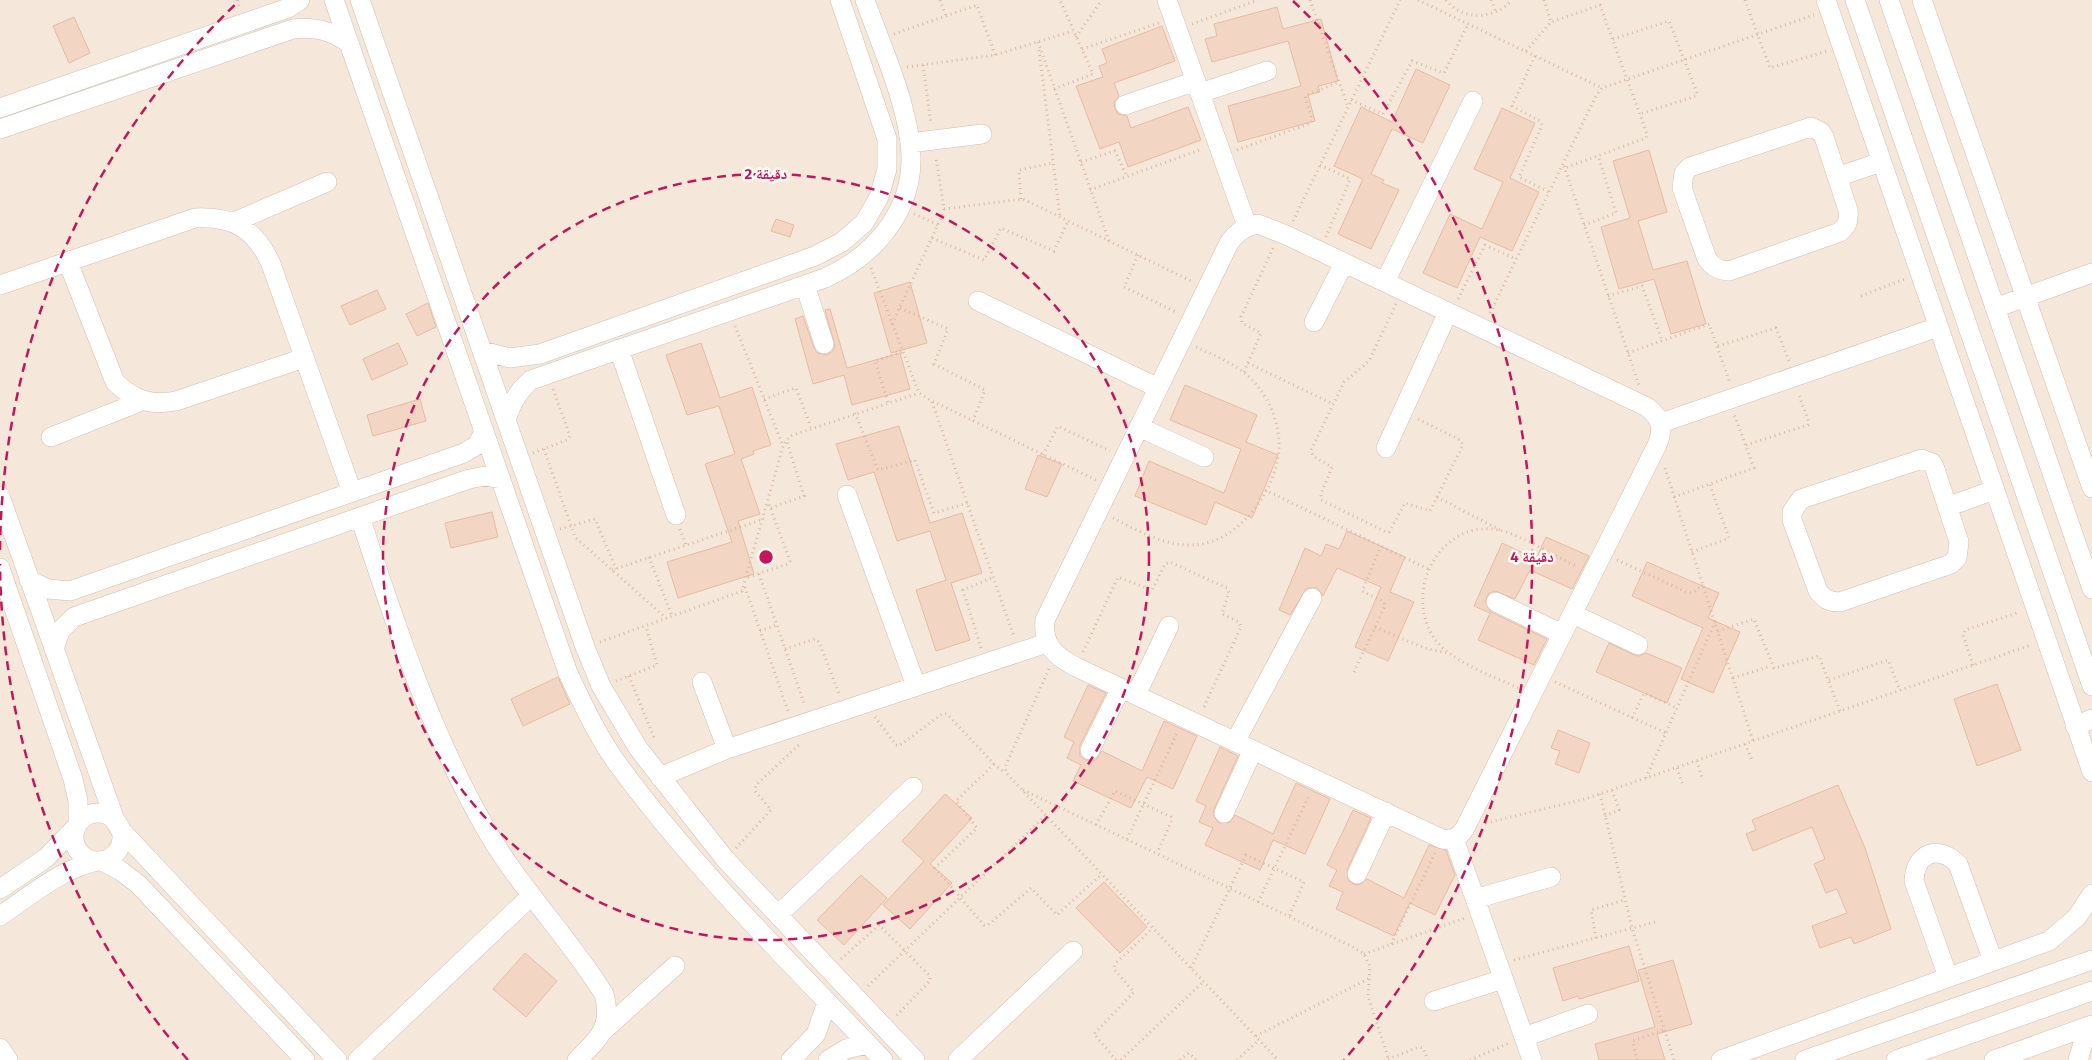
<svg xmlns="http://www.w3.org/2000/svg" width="2092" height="1060" font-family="'Fira Sans','Noto Naskh Arabic',sans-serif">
	<rect width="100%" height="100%" fill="#fdf6ec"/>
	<!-- residential -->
	<path fill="#f5e8da" d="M0 0H2092V1060H0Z"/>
	<!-- building -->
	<path fill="#f3d5c3" stroke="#e6bba3" d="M1277 7 1283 29 1321 19 1338 81 1318 86 1320 92 1308 95 1315 121 1238 142 1228 106 1301 86 1288 41 1212 62 1205 39 1217 36 1214 24Z
		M74 17 90 53 69 63 53 26Z
		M1162 26 1175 61 1114 83 1119 96 1114 102 1115 109 1118 114 1127 116 1131 128 1188 107 1201 140 1128 167 1119 142 1100 149 1076 86 1103 77 1099 66 1107 63 1102 49Z
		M1416 69 1450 85 1423 143 1392 129 1371 174 1384 180 1382 183 1399 190 1371 249 1338 234 1363 179 1334 166 1361 107 1392 122Z
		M1502 108 1535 123 1510 178 1539 192 1512 251 1480 237 1457 288 1423 273 1450 214 1482 229 1503 182 1474 169Z
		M1649 150 1667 212 1638 221 1653 270 1687 261 1706 324 1671 334 1654 279 1619 289 1601 227 1630 218 1613 161Z
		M776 219 794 225 790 237 771 231Z
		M910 282 927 343 891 353 874 293Z
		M377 290 386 309 350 325 341 306Z
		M428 303 436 327 417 336 406 314Z
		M830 309 847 368 900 353 910 389 852 405 844 375 813 384 795 319 803 316 814 348 817 353 827 355 833 351 835 346 825 310Z
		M398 343 408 364 372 380 363 359Z
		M701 343 720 398 752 387 771 445 753 451 754 454 741 459 760 514 738 521 754 574 678 598 667 562 732 542 705 464 735 454 719 406 687 415 666 355Z
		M1185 385 1257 415 1246 442 1278 455 1252 518 1215 502 1206 525 1135 496 1149 461 1224 493 1241 449 1170 420Z
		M420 399 426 421 373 436 367 415Z
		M899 426 930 523 962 513 982 573 951 583 970 640 936 651 916 590 946 580 930 531 897 541 874 472 848 480 836 444Z
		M1038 455 1062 464 1047 497 1025 489Z
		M492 512 498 537 451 548 445 523Z
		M1347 531 1405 557 1390 592 1414 602 1388 661 1355 647 1381 587 1337 568 1323 596 1317 588H1307L1290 615 1279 610 1305 548 1321 556 1326 544 1339 549Z
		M1546 537 1589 556 1572 589 1530 570 1515 599 1495 591 1489 593 1485 602 1491 612 1547 639 1534 665 1478 640 1490 613 1474 606 1502 543 1536 559Z
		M1647 562 1719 593 1708 618 1740 632 1713 693 1681 679 1703 628 1632 596Z
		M1609 643 1634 655 1639 656 1646 653 1682 668 1667 703 1596 672Z
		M558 677 570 704 523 726 511 699Z
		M1997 684 2021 750 1977 766 1954 699Z
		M1088 685 1106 693 1080 745V756L1085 760H1096L1102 751 1142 771 1164 721 1197 736 1173 789 1147 777 1131 808 1073 781 1081 765 1067 758 1074 742 1064 737Z
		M1558 730 1590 743 1579 773 1555 764 1560 751 1551 748Z
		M1220 747 1238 756 1214 809 1213 815 1219 823 1230 822 1235 815 1273 834 1296 783 1330 799 1305 854 1273 840 1260 870 1205 845 1213 828 1199 822 1206 806 1196 801Z
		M1838 785 1865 848 1891 929 1854 944 1851 937 1820 948 1812 926 1847 913 1837 889 1826 893 1814 864 1825 859 1812 827 1753 851 1746 834 1756 830 1752 820Z
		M945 794 972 818 930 864 952 883 910 929 883 905 924 861 902 841Z
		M1353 810 1371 818 1347 870 1348 880 1353 884 1358 885 1367 879 1404 898 1429 845 1446 850 1455 875 1435 915 1410 903 1394 936 1336 909 1343 892 1329 886 1337 870 1327 865Z
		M861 875 887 898 844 945 817 920Z
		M1104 882 1147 927 1120 953 1076 908Z
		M1629 946 1639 981 1579 999 1578 996 1563 1001 1553 968Z
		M525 953 557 981 526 1017 493 989Z
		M1673 960 1692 1024 1657 1034 1665 1060H1599L1595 1044 1655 1027 1638 970Z"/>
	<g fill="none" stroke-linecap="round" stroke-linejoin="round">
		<!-- minor casing -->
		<g stroke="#d1beb0" stroke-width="20">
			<path id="minor" d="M334 0 568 673C583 705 598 737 619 766 697 872 793 965 883 1060
				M360 0 585 647 601 686 638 748 725 859 915 1060
				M1167 0 1247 226
				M1826 0 2092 772
				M1855 0 2092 686
				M1889 0 2092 589
				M1922 0 2092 488
				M1200 93 1267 71
				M1125 105 1196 81
				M0 108 288 8 300 0
				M1811 127 1821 132 1824 137 1848 210C1849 220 1848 225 1840 232L1729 271C1718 270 1713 267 1707 259L1682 188 1684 173 1690 167Z
				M0 129 293 29C315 26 331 31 349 43
				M910 143 982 134
				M1837 177 1881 162
				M234 222 327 182
				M1258 224 1286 235 1647 407C1661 418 1664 428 1657 445L1465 828C1459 838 1453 840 1442 839L1076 667C1055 656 1042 645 1045 620L1229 243C1237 232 1244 227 1258 224Z
				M68 262 115 382C134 400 150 406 176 401L304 358
				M1385 282 1473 101
				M0 285 195 218C234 216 255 229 271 264L352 492
				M805 285 824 344
				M978 301 1158 388
				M1995 308 2092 273
				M1314 322 1344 263
				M619 349 676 515
				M482 351 510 358 540 354 815 256 842 242 864 223 879 197 887 169V139L840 0
				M506 420C512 403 517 392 531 380L825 278C878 254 918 205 910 143 904 94 881 46 865 0
				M1661 423 1938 327
				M1139 427 1204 457
				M51 437 142 401
				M1386 448 1448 312
				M1922 459 1932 463 1935 469 1959 542 1957 558 1951 564 1840 602C1829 602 1824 599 1818 591L1792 520V512L1801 499Z
				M847 495 916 686
				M0 496 116 823
				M1947 507 1994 490
				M360 517C395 623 428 726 483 824 517 885 567 935 604 994 613 1026 599 1039 577 1060
				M0 568 73 779 78 801V824
				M29 580 48 589 70 591 464 453 477 445 484 432
				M1496 602 1562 634
				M1573 614 1638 645
				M54 649 60 631 74 617 469 479 485 476 501 479
				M702 682 727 749
				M1136 695 1169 626
				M2075 726 2092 719
				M1235 742 1312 598
				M1090 750 1121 688
				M660 777 727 749 1047 643
				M1224 813 1253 750
				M74 837a24 24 0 1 1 48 0a24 24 0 1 1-48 0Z
				M119 828 337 1060
				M1454 839 1532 1060
				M102 861 121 871 138 884 305 1060
				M1357 874 1386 812
				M0 889 46 858 76 827
				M1475 899 1551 877
				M778 915 913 787
				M0 916C30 896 62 868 98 861
				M1948 977 1914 881C1915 853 1938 844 1958 864L1993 961
				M1434 1001 1503 979
				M603 1031 675 966
				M1524 1037 1588 1014
				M0 1048 8 1060
				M358 1060 531 896
				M791 1060 816 1034 827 1002
				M828 1060 846 1049 868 1044
				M958 1060 1073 951
				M1721 1060 2049 941 2077 917 2092 894
				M1805 1060 2092 960
				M1896 1060 2092 991
				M1994 1060 2092 1025
				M2078 1060 2088 1027"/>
		</g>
		<!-- path -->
		<path stroke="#d9b8a5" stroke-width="3" stroke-dasharray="1 4" stroke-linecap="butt" d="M237 0 240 8
			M940 0 946 16
			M1310 0 1348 107
			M1418 0 1602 88
			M1446 0C1463 21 1494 20 1512 0
			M1491 0 1496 12
			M1544 0 1551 22
			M1745 0 1770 68 1827 51
			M1192 24 1258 0
			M894 34 977 5 995 55
			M1076 37 1102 0
			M1613 39 1669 21 1697 93 1696 96 1640 114
			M1038 42 1109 241
			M1082 49 1159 23
			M1039 50 1060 217
			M1526 51 1551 22 1600 5 1647 134 1646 138 1565 168
			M1535 56 1512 106 1540 121 1542 125 1519 177 1549 192
			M923 65 931 124
			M907 67 995 55 1073 31
			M1054 89 1093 74 1060 0
			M1351 100 1383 114 1412 61 1444 73 1468 24
			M1237 150 1311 123 1312 120 1305 96 1339 82
			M1081 162 1115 151 1127 177
			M1320 165 1350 179 1326 237
			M1564 166 1639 385
			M1090 190 1202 149
			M1021 199 1019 170 1053 163
			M944 209 1023 199 1193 282
			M914 214 938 225
			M1293 221 1400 0
			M1584 225 1616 213 1598 155
			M932 238 984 260 1001 228 1054 251 1068 221
			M1138 255 1124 287 1178 313
			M871 268 919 393 932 401 1096 480
			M1608 296 1642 286 1662 340
			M1861 296 1905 279
			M1458 299 1485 245 1516 259
			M1396 304 1369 361 1344 382 1311 450 1313 456 1332 467 1321 494V500L1386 532H1389L1405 503 1430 511 1463 445 1460 440 1416 418
			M900 308 948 329 934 364 985 390 973 421
			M1490 313 1596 96 1602 88 1814 15
			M892 324 942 216 944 209 936 157
			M735 326 783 446
			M1718 346 1776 328 1789 361
			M1628 353 1709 324 1730 383
			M1248 363 1333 404
			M1244 372 1261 333 1242 323 1241 317 1274 246
			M764 399 796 388 811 427
			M888 402 875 361 902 352
			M932 402 1014 637
			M855 413 878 470 915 460 934 513 968 503
			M1746 445 1808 425 1809 422 1798 393
			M544 449 575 537 666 618
			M533 453 567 440 570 436 553 389
			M1043 455 1058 426 1110 451
			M1665 468 1753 741
			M1265 490 1428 569
			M1437 497 1500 530
			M1674 497 1754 468 1734 414
			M771 508 804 496 787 442
			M1113 518C1139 531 1166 547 1196 545 1239 541 1277 491 1279 448 1280 428 1272 404 1259 388 1244 367 1218 357 1196 347
			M560 529 595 519 616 569
			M680 529 686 545
			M1692 552 1729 538 1710 485
			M649 557 672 616
			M1617 560 1686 592 1692 593 1703 585
			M612 570 764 519
			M759 574 805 706
			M748 577 788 564 790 561 768 502
			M745 587 788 711
			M1375 627 1424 648 1447 653
			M760 631 777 625
			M1718 631 1754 619 1774 668 1819 656 1840 711
			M600 642 742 591 783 446 790 436 919 393
			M981 648 963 590 994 577
			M785 649 815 639 819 642 840 696
			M1083 652 1118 577 1152 590 1165 564 1170 562 1227 588 1229 593 1222 614 1239 622 1241 627 1203 709
			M1973 665 1963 635 1965 630 2020 612
			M1049 669 1005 767 1006 773 1278 1060
			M1354 672 1385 606 1383 601 1362 591 1381 546
			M629 676 655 740
			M1733 678 1771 666
			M1829 680 1888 660 1900 690
			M616 681 657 665 646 626
			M1555 682 1666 733
			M1518 688C1493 676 1449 661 1434 638 1402 590 1442 515 1503 531 1524 537 1557 557 1578 567
			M875 717 896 745 899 746 942 714H947L994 764 1004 772
			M1632 718 1644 693 1677 708
			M1745 744 1752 760
			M1697 761 1702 778
			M994 764 956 801 977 828 935 868 984 925H988L1031 888 1057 915 1102 874
			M1677 768 1683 785
			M1646 778 1715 622
			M1023 790 1353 947 1364 954 1370 966 1368 996 1389 1060
			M1600 794 1632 928 1674 1060
			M1605 816 1619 810 1612 790
			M1486 823 1585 799 2031 645
			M1096 825 1115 791 1171 817 1172 820 1157 853
			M1127 839 1178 731
			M736 848 771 810 755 791 756 785 801 743
			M1258 902 1310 794
			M1596 938 1591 910 1625 900
			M1391 944 1435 853
			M1364 954 1465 918
			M841 959 879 925 930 976V981L895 1017
			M1514 960 1655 922
			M1191 968 1246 855 1304 882 1289 917
			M868 986 1046 815
			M1256 1036 1370 978
			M1388 1059 1419 1047 1423 1048 1428 1060
			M1116 1060 1094 1034 1134 992 1114 969 1115 964 1153 928
			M1121 1060 1204 981
			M1180 1060 1189 1053 1196 1060
			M1237 1060 1259 1040
			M1470 1060 1509 1043
			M1637 1060 1633 1041 1664 1030"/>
		<!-- minor -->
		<use href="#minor" stroke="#fff" stroke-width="19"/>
	</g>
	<!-- distance rings -->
	<g fill="none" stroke="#c2185b" stroke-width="2.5" stroke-dasharray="9 6">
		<circle cx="766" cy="557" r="383"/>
		<path d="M188 1060A766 766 0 0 1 0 564M0 550A766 766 0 0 1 239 1M1293 1A766 766 0 0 1 1344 1060"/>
	</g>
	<circle cx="766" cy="557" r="8" fill="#c2185b" stroke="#fffaf3" stroke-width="2.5"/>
	<g font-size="15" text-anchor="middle" font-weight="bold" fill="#c2185b" stroke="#fffaf3" stroke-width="5" stroke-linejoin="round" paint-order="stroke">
		<text x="766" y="179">2 دقيقة</text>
		<text x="1532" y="562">4 دقيقة</text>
	</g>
</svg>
